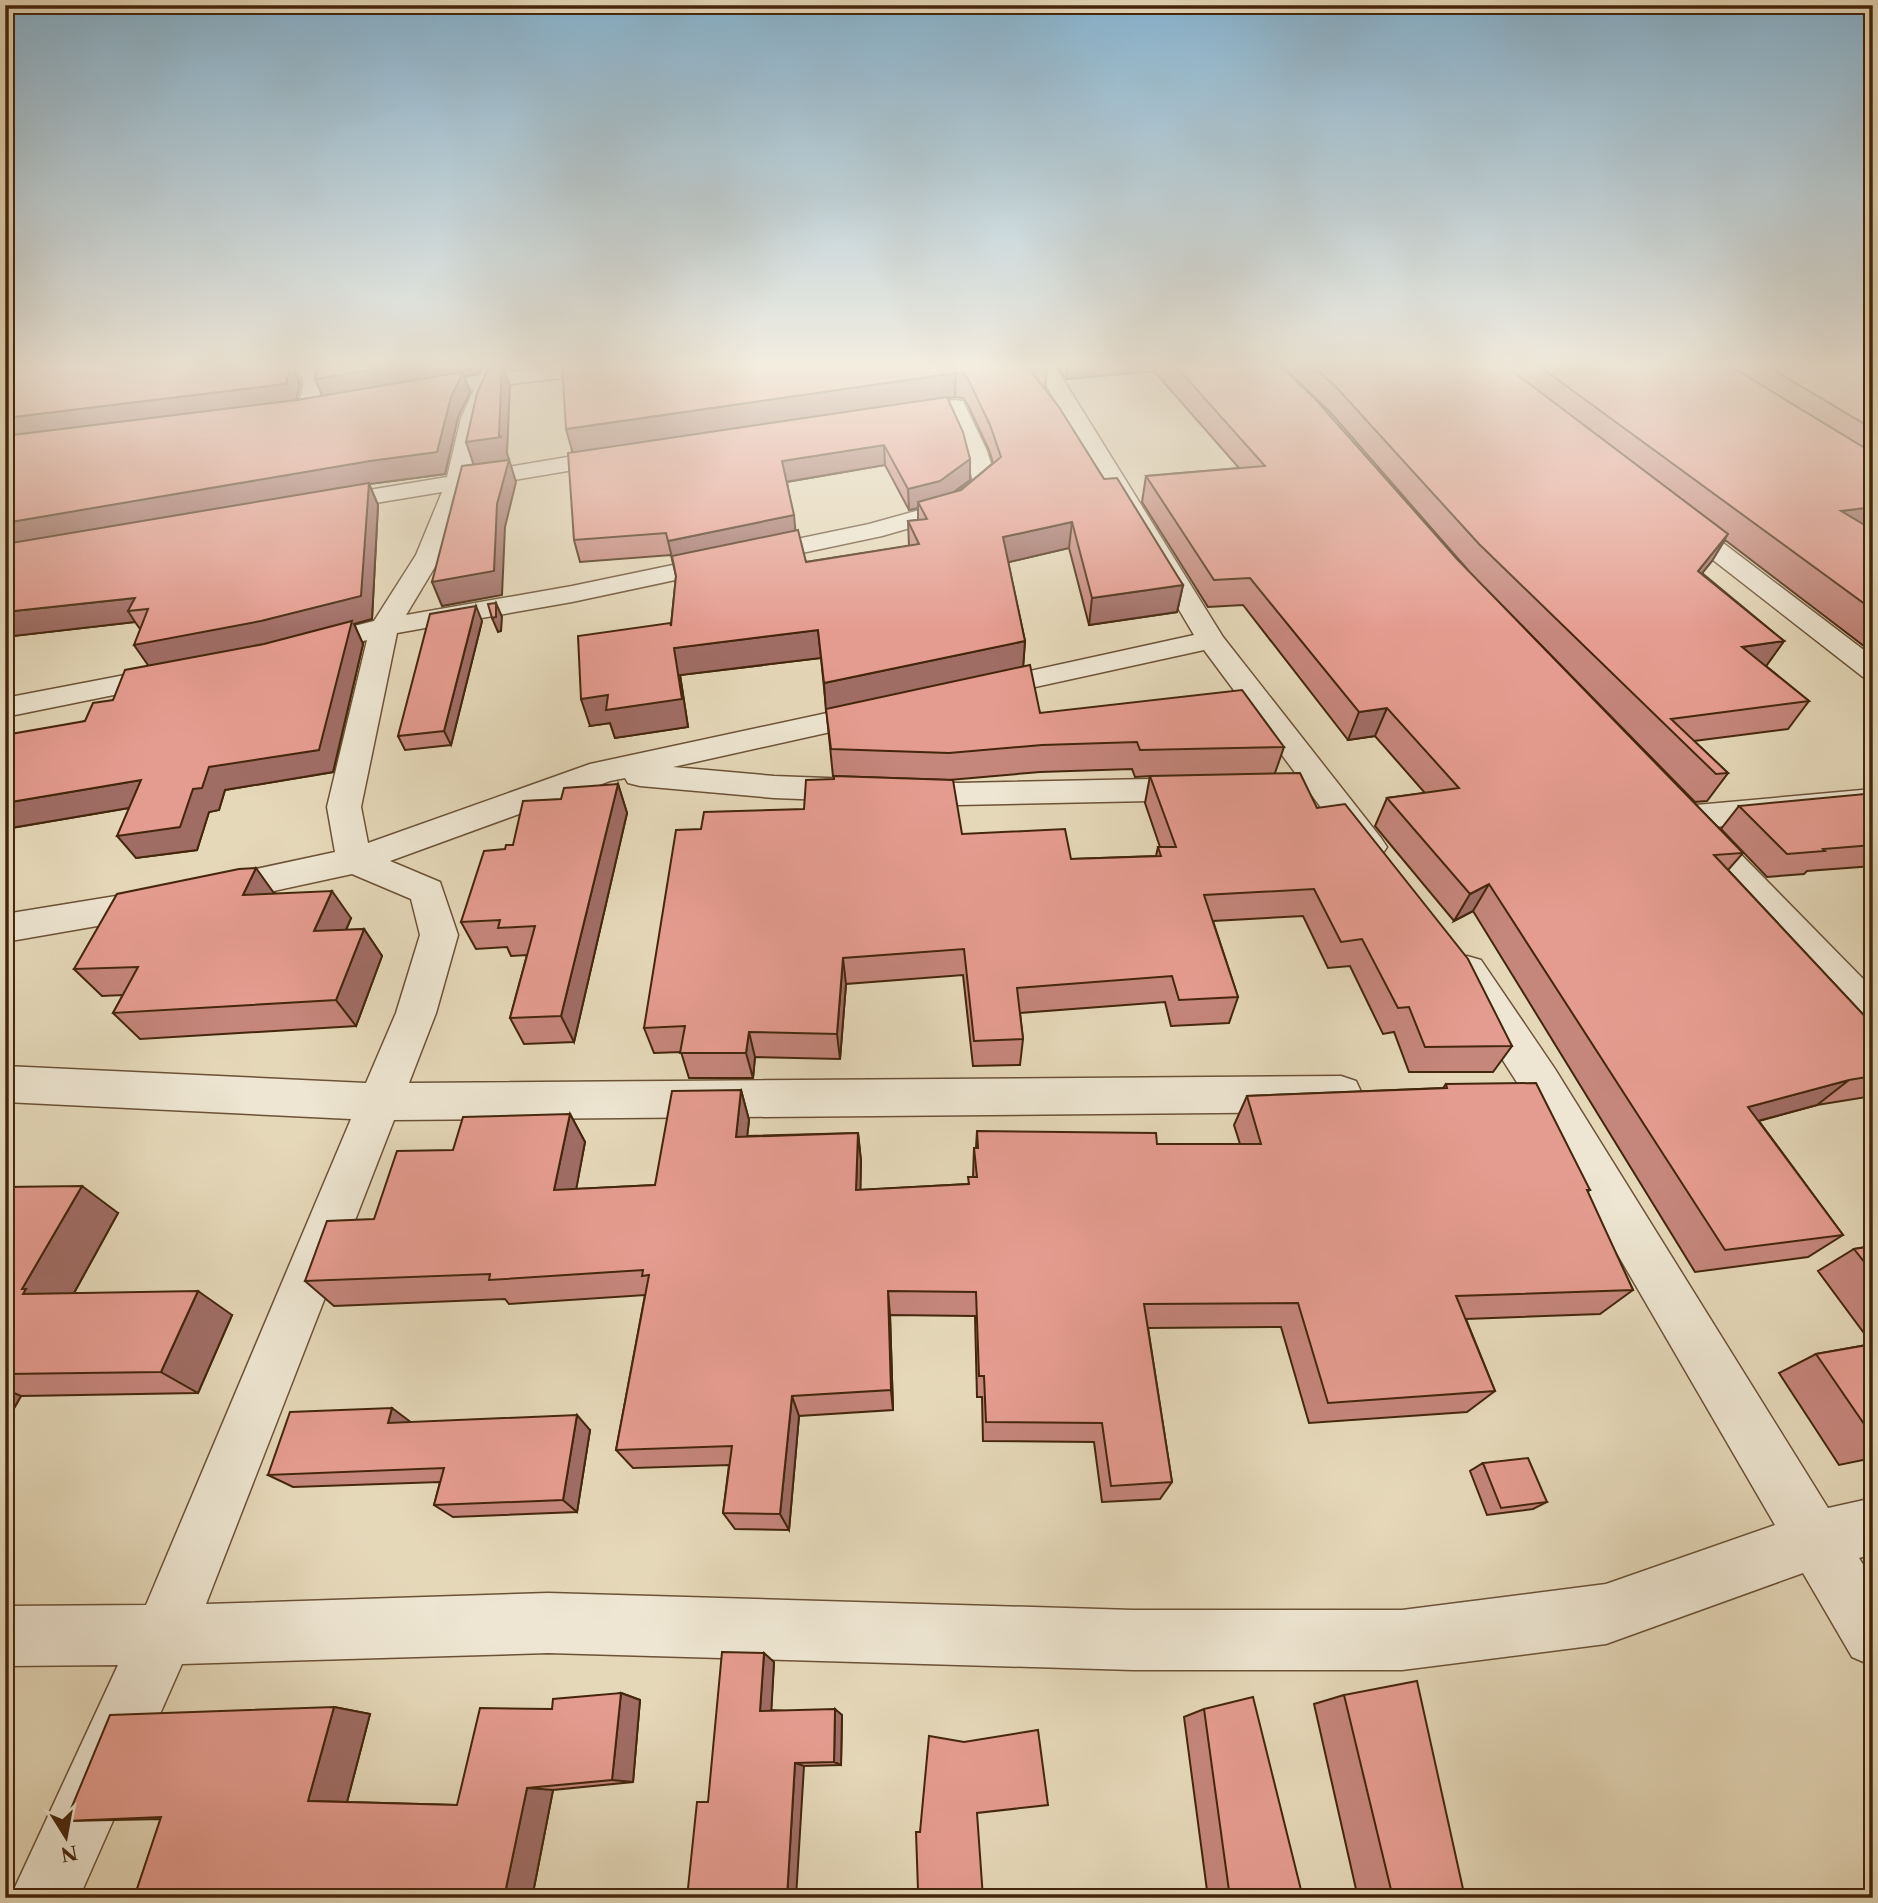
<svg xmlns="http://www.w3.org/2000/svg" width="1878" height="1903" font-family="'Libre Caslon Text',serif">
	<rect width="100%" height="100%" fill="#e5d8b9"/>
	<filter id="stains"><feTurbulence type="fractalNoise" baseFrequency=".00286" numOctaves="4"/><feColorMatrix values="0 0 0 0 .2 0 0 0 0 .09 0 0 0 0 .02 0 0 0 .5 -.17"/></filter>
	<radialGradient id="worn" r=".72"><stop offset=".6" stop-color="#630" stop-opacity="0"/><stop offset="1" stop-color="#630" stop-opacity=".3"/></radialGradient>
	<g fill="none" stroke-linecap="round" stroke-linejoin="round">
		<!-- minor casing -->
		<g stroke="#6c5237" stroke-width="3">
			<path id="minor" d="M294 363H317C330 378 323 402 314 417H298L295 412C302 391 309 382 294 363Z
				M486 363H506L502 373 580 363H644L634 369 496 386 483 418 472 473 621 448 629 450 632 455 629 460 621 462 467 488 442 555 406 615 572 586 869 524 941 504 973 481 965 451 948 413 899 420 891 419 888 414 891 409 899 408 955 400 963 401 987 451 997 483 959 514 882 536 572 602 397 633 361 807 368 843 590 764 878 702 889 705 893 712 889 719 673 767 774 776 958 783 1199 778 1211 781 1216 789 1211 797 1199 800 958 805 774 798 640 786 628 783 625 778 610 781 390 861 440 882 458 935 436 1013 409 1083 1341 1076 1356 1081 1362 1094 1356 1107 1341 1112 394 1120 206 1604 548 1593 1133 1610H1402L1606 1584 1775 1525 1525 1095 1453 982 1447 971 1453 960 1467 956 1481 960 1555 1069 1828 1508 1873 1498V1554L1859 1558 1873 1580V1666L1852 1657 1803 1573 1606 1644 1402 1670H1133L548 1653 182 1664 79 1898H10L118 1665 5 1666V1606L146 1605 351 1119 5 1102V1066L366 1083 396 1013 420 935 411 899 352 874 214 904 201 900 196 891 201 882 214 878 335 852 327 807 367 640 309 655 299 652 295 646 299 640 374 621 416 555 442 492 321 512 312 510 309 505 312 500 321 498 447 477 461 418 474 389 462 387 459 383 462 379 480 375Z
				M1033 363H1053L1223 637 1381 838 1387 847 1381 856 1369 859 1357 856 1204 650 981 699 970 696 966 690 970 684 1194 635Z
				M1676 512 1685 514 1873 657V680L1863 677 1667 524 1664 519 1667 514Z
				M172 666 183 669 187 675 183 681 5 717V698Z
				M1873 789V811L1714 827 1873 989V1031L1859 1027 1683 837 1678 828 1673 826 1668 818 1673 810 1685 806Z
				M159 889 172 893 177 903 172 913 5 942V914Z"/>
		</g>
		<!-- minor -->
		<use href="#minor" fill="#eee6d2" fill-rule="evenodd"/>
	</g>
	<!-- wall -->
	<path fill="#c5867c" stroke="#44260c" stroke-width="2" fill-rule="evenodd" d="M5 363H292V365L300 384 296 400 478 374 464 376 470 392 458 417 445 474 369 484 378 505 372 619 354 624 363 644 333 772 225 790 219 810 209 812 197 850 136 858 129 808 5 829V747L85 721 113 700 149 666 140 629 135 622 5 637Z
		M562 363 1047 368 1045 389 1104 479 1183 585 1177 612 1089 625 1069 548 1008 562 1025 641 1023 667 1040 713 1284 747 1275 773 1317 808 1512 1046 1493 1072H1409L1394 1032 1383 1034 1350 966 1328 968 1303 916 1213 921 1238 997 1229 1023 1171 1026 1165 1002 1020 1013 1023 1039 1020 1065 973 1066 963 975 846 984 840 1059 755 1057 753 1078H689L681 1052 654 1053 644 1028 962 834 1071 859 1156 856 1158 847H1160L1145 803 1150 776 1135 777 1132 769 1040 772 949 780 833 776 821 658 680 675 688 727 615 738 610 723 590 726 671 625 676 576 671 555 580 562 574 540 572 452ZM955 397 963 398 968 405 989 450 993 463 961 490 953 493 970 480V459L947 399ZM885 465 909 510 918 508V520L908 521 909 546 806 562 795 530 787 482Z
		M1056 363H1278L1467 569 1330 412 1279 363H1873V653L1725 540 1712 561 1702 573 1784 641 1766 666 1809 701 1788 729 1694 741 1728 773 1707 801 1695 802 1485 588 1743 853 1728 870 1873 1025V1096L1817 1105 1759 1121 1843 1235 1808 1257 1695 1272 1473 911 1454 921 1375 826 1387 798 1425 793 1375 736 1348 740 1243 605 1208 607 1142 502 1146 476 1239 468 1154 371 1066 379Z
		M482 621 451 745 405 750 398 736Z
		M618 784 627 813 574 1042 524 1044 510 1018 527 955 511 956 507 947 476 949 461 922 505 849 513 845 561 799Z
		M1739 806 1873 845V866L1807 871 1804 874 1767 877 1721 829Z
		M274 893 351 918 346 930 364 929 382 956 356 1026 140 1039 113 1013 123 995 102 996 74 969Z
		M1446 1084 1590 1190 1587 1192 1633 1290 1600 1314 1466 1319 1495 1391 1467 1412 1309 1423 1281 1327 1148 1328 1172 1482 1160 1499 1102 1502 1094 1442 983 1441 982 1397H977L975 1316 890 1315 893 1410 799 1416 789 1530 735 1529 723 1513 729 1465 633 1468 616 1450 645 1295 509 1304 505 1299 334 1306 305 1281 374 1219 453 1150 570 1114 585 1142 576 1189 655 1185 741 1090 749 1120 747 1136 858 1133 861 1161 860 1190 968 1184 973 1177 974 1148H976L977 1131 1157 1144H1240L1234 1125 1247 1096 1443 1088Z
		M5 1187 118 1213 74 1293 232 1315 198 1393 21 1396 5 1424Z
		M1873 1246V1458L1839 1465 1779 1373 1816 1354 1872 1344 1818 1271 1854 1249Z
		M411 1422 590 1430 577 1512 453 1517 434 1505 440 1482 293 1487 268 1475Z
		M1483 1463 1547 1502 1533 1509 1487 1515 1470 1471Z
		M774 1662 771 1710 842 1715 841 1765 804 1766 708 1802Z
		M621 1693 640 1700 633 1782 553 1790 532 1898H134L161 1819 66 1821 334 1707 370 1714 347 1802 457 1805 552 1709Z
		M1344 1695 1465 1898H1358L1314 1704Z
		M1204 1709 1303 1898H1208L1184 1717Z
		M1562 1895 1621 1898H1563Z"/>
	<!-- shaded-wall -->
	<path fill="#a06d65" stroke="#44260c" stroke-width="2" d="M412 363H484L478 374 464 376 470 392 458 417 445 474 369 484 378 505 372 619 354 624 363 644 333 772 225 790 219 810 209 812 197 850 136 858 117 836 193 789 209 767 274 644 150 668 134 645 368 485 5 548V523L324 400 315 379Z
		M502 363 510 386 507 453 516 482 505 527 502 595 442 606 432 582 475 469 466 442Z
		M505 363H511L510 368 506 369Z
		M1067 363H1155L1154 371 1066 379Z
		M291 364 300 384 295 405 5 441V418Z
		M956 373 955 397 573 454 566 429Z
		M884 445 885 465 785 482 782 461Z
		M970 459V480L940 502H918V508L909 510 908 489Z
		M1873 507V531L1841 511Z
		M794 515 796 537 673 562 668 541Z
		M1072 522 1069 548 1001 564 1003 537Z
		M1728 534 1712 561 1682 598 1698 571Z
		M1183 585 1177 612 1089 625 1092 598Z
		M135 598 128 611 135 622 5 637V612Z
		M496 603 502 617 501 631 498 632 492 618Z
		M476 606 482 621 451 745 444 731Z
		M818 630 821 658 680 675 688 727 615 738 610 723 590 726 581 699 674 648Z
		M1025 641 1023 669 826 711 824 683Z
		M1784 641 1764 669 1742 647Z
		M1387 708 1375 736 1348 740 1359 712Z
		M141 780 158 803 5 829V803Z
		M618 784 627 813 574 1042 561 1016Z
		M256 868 276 896 243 895Z
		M1489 884 1473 911 1454 921 1470 894Z
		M332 891 351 918 334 958 314 931Z
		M364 929 382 956 356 1026 336 1000Z
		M843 958 846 984 840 1059 837 1034Z
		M749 1032 755 1057 753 1078 746 1053Z
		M1849 1080 1817 1105 1720 1131 1748 1107Z
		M741 1090 749 1120 744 1165 736 1137Z
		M570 1114 585 1142 571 1217 554 1190Z
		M858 1133 861 1161 860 1217 856 1190Z
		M82 1186 118 1213 64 1311 23 1294 22 1289Z
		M198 1291 232 1315 198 1393 161 1372Z
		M888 1291 890 1315 893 1410 891 1390Z
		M5 1389 21 1396 5 1424Z
		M792 1396 799 1416 789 1530 780 1514Z
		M392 1408 412 1423H388Z
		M577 1415 590 1430 577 1512 563 1500Z
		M764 1653 774 1662 771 1717 760 1711Z
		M621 1693 640 1700 633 1782 612 1780Z
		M334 1707 370 1714 347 1802 308 1801Z
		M835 1709 842 1715 841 1765 834 1762Z
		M795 1763 804 1766 796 1898H787Z
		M527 1788 553 1790 532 1898H504Z"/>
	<!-- building -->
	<path fill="#e59c90" stroke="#44260c" stroke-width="2" d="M5 363H291V364L286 384 5 418Z
		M317 363H412L315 379Z
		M491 363H502L499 436 502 437 466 442 477 393Z
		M562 363H1044L1047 368 1030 370 1059 407 1104 479 1117 478 1183 585 1092 598 1072 522 1003 537 1025 641 824 683 818 630 674 648 682 699 606 710 608 695 581 699 578 636 670 623 671 626 676 576 672 556 798 530 806 562 919 544 908 521 927 519 918 502 961 490 1001 457 990 425 969 381 964 374 956 373 566 429Z
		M1173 363H1278L1317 401 1457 559 1743 853 1714 855 1873 1025V1076L1849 1080 1748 1107 1843 1235 1725 1250 1489 884 1470 894 1387 798 1459 788 1387 708 1359 712 1250 578 1214 580 1146 476 1265 466Z
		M1310 363H1502L1728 534 1698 571 1784 641 1742 647 1809 701 1671 719 1728 773 1716 774 1479 544 1337 388Z
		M1535 363H1725L1873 453V507L1841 511 1873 530V610Z
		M1762 363H1873V429Z
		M463 372 451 397 437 452 370 461 5 523V436L297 400Z
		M947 397 963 432 970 459 940 481 908 489 884 445 782 461 794 515 668 541 666 533 574 540 568 453Z
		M509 460 497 504 494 571 432 582 462 466Z
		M369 483 361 596 261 621 134 645 148 609 128 611 135 598 5 612V544Z
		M496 603V617L492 618 488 604Z
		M476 606 444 731 398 736 430 614Z
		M352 621 319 750 209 767 202 788 193 789 180 827 117 836 141 780 5 803V747L11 734 85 721 93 703 113 700 125 670 264 644Z
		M1030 665 1040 713 1242 690 1284 747 1140 750 1137 742 1042 745 949 753 831 749 826 709Z
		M1300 773 1317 808 1345 804 1468 959 1512 1046 1425 1047 1409 1007 1398 1008 1362 939 1341 942 1314 889 1204 895 1238 997 1179 1000 1172 976 1017 988 1023 1039 974 1041 964 949 843 958 837 1034 749 1032 746 1053H680L685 1026 644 1028 676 830 701 829 704 812 804 809 806 780 834 779V776L953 780 962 834 1065 829 1071 859 1161 856 1158 847H1176L1150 776Z
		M618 784 561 1016 510 1018 535 926 498 928 500 920 461 922 484 851 505 849 506 845H513L523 801 561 799 564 788Z
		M1865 794 1873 801V845L1823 849 1825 851 1787 854 1739 806Z
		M256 868 243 895 332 891 314 931 364 929 336 1000 113 1013 138 967 74 969 117 894 239 869Z
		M1536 1083 1590 1190H1587L1633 1290 1456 1296 1495 1391 1328 1403 1298 1303 1144 1304 1172 1482 1111 1486 1102 1423 986 1422 984 1376H979L976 1292 888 1291 891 1390 792 1396 780 1514 723 1513 732 1446 616 1450 649 1275 642 1276 643 1270 489 1280 490 1274 305 1281 327 1221 374 1219 397 1151 453 1150 463 1117 570 1114 554 1190 655 1185 672 1091 741 1090 736 1137 858 1133 856 1190 969 1184 968 1177H977L974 1148H978L977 1131 1156 1133 1157 1144H1261L1247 1096 1447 1088 1446 1084Z
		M82 1186 22 1289H26L23 1294 198 1291 161 1372 5 1374V1187Z
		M1873 1246V1273L1854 1249Z
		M1873 1344V1437L1816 1354Z
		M392 1408 388 1423 577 1415 563 1500 434 1505 444 1468 268 1475 290 1412Z
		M1528 1458 1547 1502 1501 1508 1483 1463Z
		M722 1652 764 1653 760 1711 835 1709 834 1762 795 1763 787 1898H687L697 1802H708Z
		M1417 1681 1465 1898H1393L1344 1695Z
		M621 1693 612 1780 527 1788 504 1898H134L161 1817 66 1821 110 1715 334 1707 308 1801 457 1805 480 1708 552 1709 553 1699Z
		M1253 1697 1303 1898H1230L1204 1709Z
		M1038 1730 1048 1805 977 1813 983 1898H927V1889L918 1890 916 1832H920L929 1736 964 1742Z"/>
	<!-- sky -->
	<linearGradient id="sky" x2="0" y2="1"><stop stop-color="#87b6d4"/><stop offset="0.58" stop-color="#f3ede0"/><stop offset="1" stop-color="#f3ede0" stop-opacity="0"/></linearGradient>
	<rect width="1878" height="630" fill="url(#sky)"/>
	<!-- margin -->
	<rect width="1878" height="1903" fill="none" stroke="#e5d8b9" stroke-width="28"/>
	<rect x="7" y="7" width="1864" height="1889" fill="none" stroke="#44260c" stroke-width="3.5"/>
	<rect x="14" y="14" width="1850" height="1875" fill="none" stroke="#44260c" stroke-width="2"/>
	<!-- north arrow -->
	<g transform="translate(66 1837) rotate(169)" stroke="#eee6d2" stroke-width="5" paint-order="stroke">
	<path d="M0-5L12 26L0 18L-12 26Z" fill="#44260c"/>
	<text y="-10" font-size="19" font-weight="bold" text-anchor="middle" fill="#44260c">N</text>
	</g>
	<rect width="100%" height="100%" filter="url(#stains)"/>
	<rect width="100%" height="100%" fill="url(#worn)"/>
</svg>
